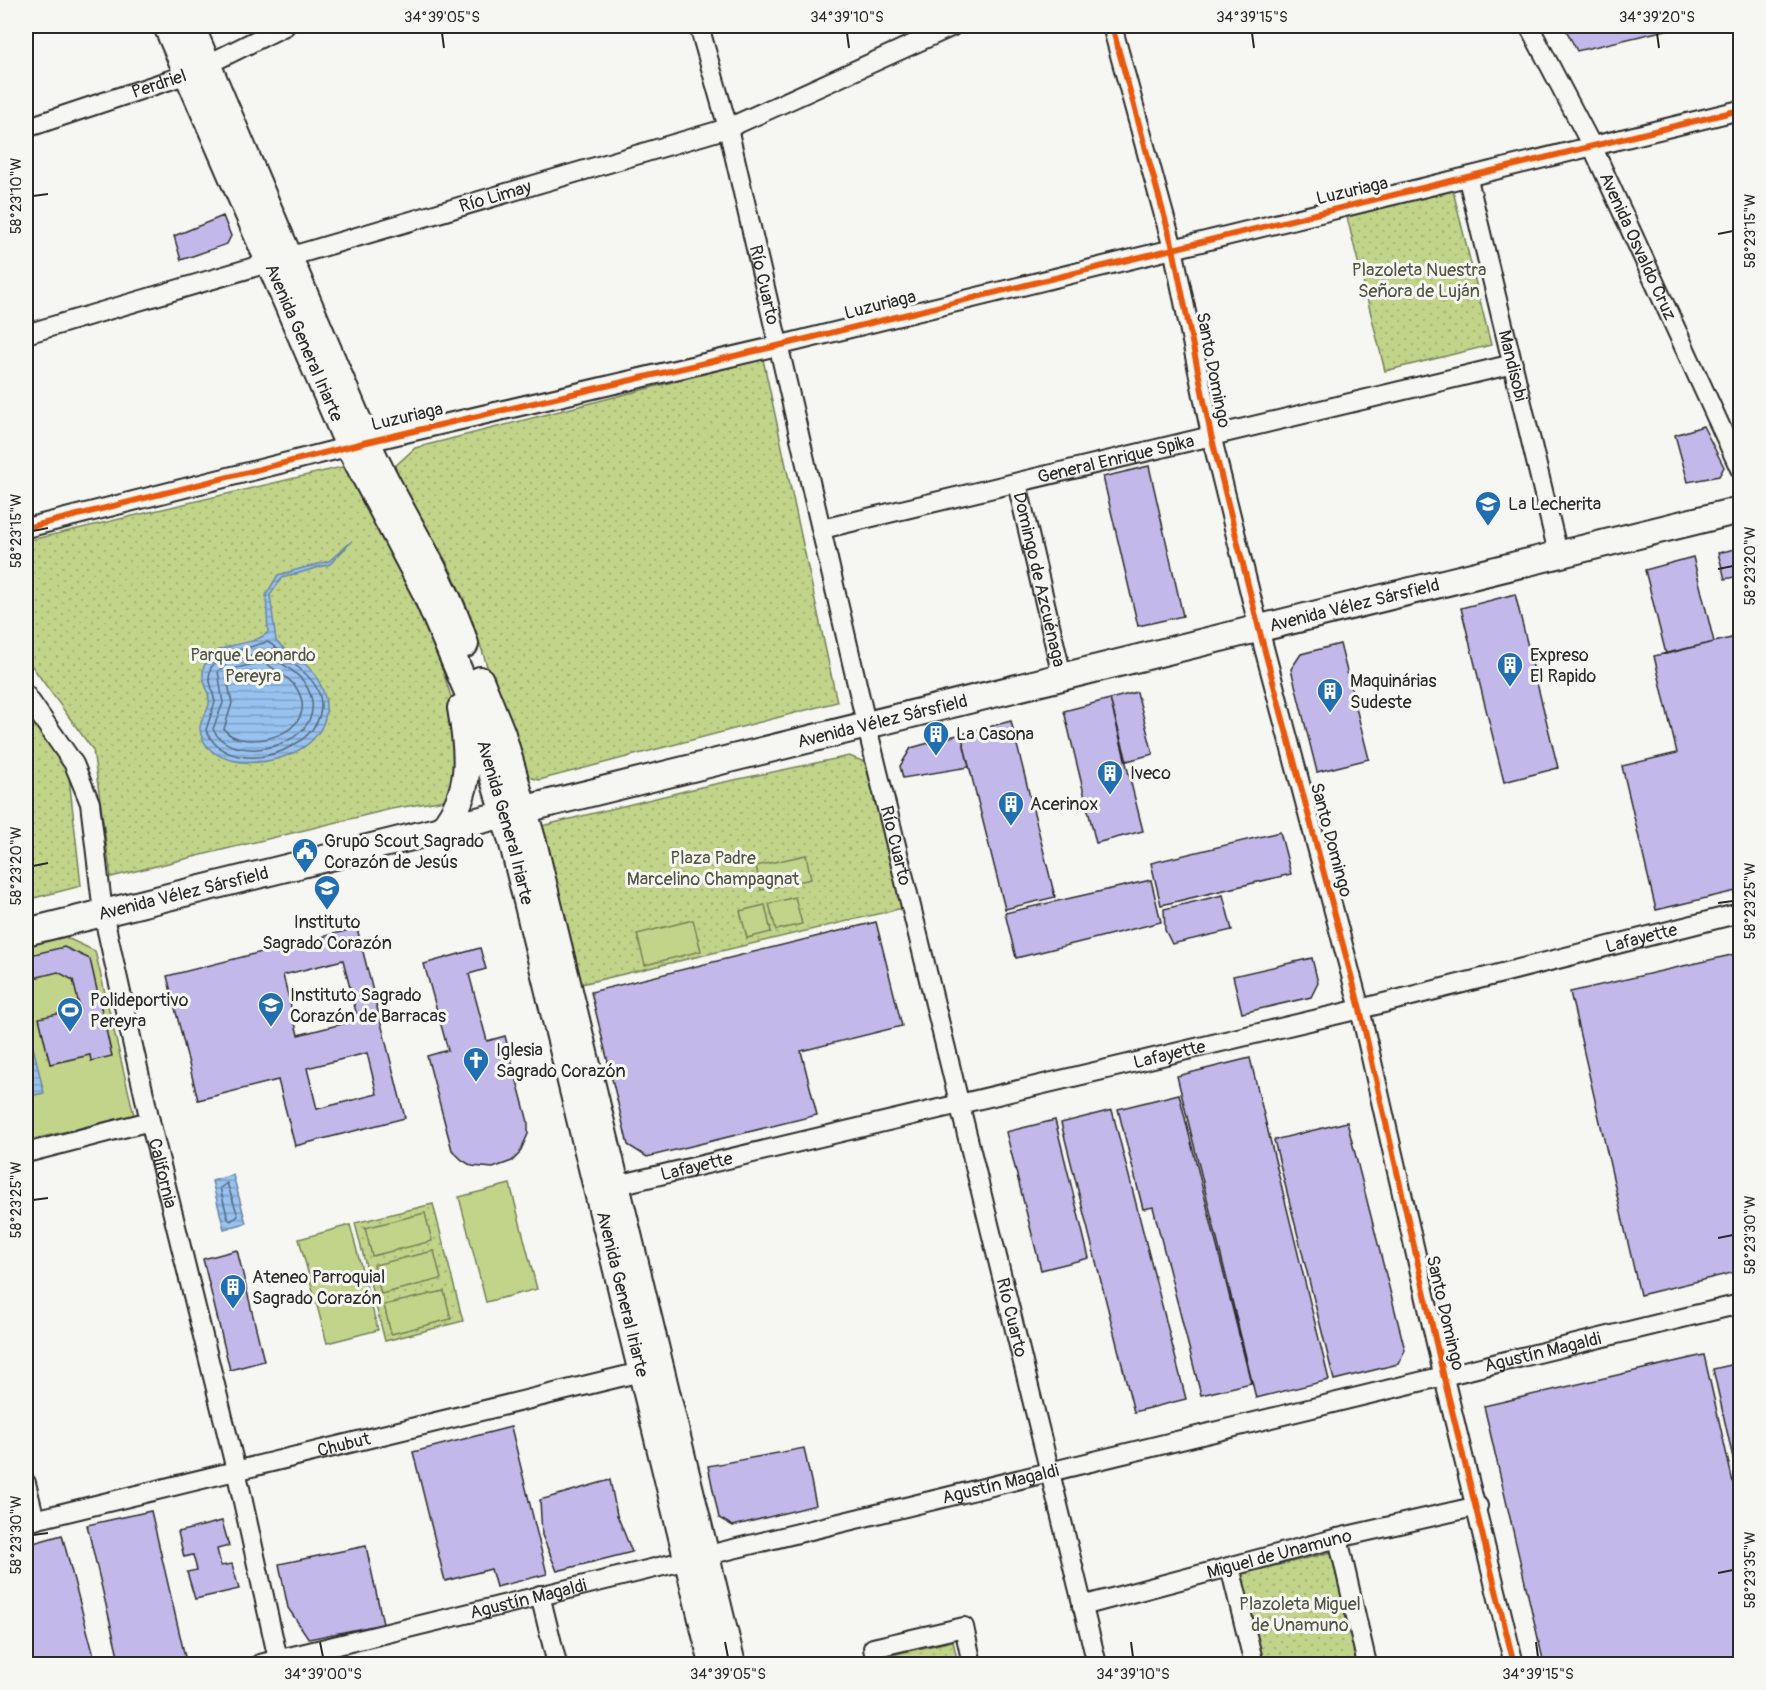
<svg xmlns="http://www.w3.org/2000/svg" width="1766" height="1690" font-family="Pangolin,sans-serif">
	<defs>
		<pattern id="park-dots" width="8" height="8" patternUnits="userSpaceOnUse" patternTransform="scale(1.5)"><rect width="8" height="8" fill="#c2d489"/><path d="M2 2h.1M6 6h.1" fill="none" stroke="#a7b676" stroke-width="1.8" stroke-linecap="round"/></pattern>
		<pattern id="water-rules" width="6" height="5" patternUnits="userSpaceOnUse" patternTransform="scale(1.5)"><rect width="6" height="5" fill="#98c3f1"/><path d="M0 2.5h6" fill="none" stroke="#7c9fc3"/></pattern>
	</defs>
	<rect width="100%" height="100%" fill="#f6f6f2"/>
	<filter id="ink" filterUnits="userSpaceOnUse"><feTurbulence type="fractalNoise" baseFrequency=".0167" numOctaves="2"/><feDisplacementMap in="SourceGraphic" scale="12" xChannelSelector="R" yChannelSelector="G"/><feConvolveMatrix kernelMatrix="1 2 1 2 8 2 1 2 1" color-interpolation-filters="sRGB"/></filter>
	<g filter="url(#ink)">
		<!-- park -->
		<path fill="url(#park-dots)" stroke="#76805a" stroke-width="1.5" d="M1453 191 1491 345 1385 371 1347 217Z
			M763 359 837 702 539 780 522 775 471 616 448 564 392 469 415 448Z
			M350 465 430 631 452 700 458 720 455 792 445 800 391 809 111 877 93 750 26 658V541Z
			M26 700 67 759 81 886 26 900Z
			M849 756 865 762 903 908 577 985 537 827 701 787Z
			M433 1204 463 1321 385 1341 355 1223Z
			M1333 1552 1360 1664H1263L1241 1574Z
			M953 1641 958 1664H885L883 1657Z"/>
		<!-- garden -->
		<path fill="#c2d489" stroke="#76805a" stroke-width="1.5" d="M806 855 811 879 761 890 756 866Z
			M795 897 802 924 776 930 769 904Z
			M765 905 771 932 747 938 740 911Z
			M693 920 701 951 645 965 637 934Z
			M65 937 95 951 134 1115 26 1141V946Z
			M510 1184 537 1289 486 1302 459 1197Z
			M425 1213 432 1241 372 1256 365 1228Z
			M350 1225 378 1330 327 1343 299 1239Z
			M434 1251 441 1279 381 1294 374 1265Z
			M444 1291 451 1319 391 1334 384 1305Z"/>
		<!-- water -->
		<path fill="url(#water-rules)" stroke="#6c86a2" stroke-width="1.5" d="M352 541 330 564 282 578 270 595 276 641C288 654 308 662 317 678 365 762 207 791 200 729 199 720 208 713 209 704 211 690 198 678 205 664 216 640 253 648 268 632L266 595 278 575 329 561Z
			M29 1030 44 1093 26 1097V1031Z
			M233 1175 246 1223 224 1229 212 1181Z"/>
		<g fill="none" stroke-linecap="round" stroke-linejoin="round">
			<!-- shore -->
			<path stroke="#57687a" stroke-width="1.5" d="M267 642C276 645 286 659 295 665 379 726 235 797 206 730L215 702 209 677 211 667 229 653Z
				M268 652C278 663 295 670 304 682 343 741 233 772 213 729L223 703 218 671 232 660Z
				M264 662C273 669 291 678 297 689 324 735 240 754 224 729L232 703 226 675 236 668Z
				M227 1183 238 1216 231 1221 228 1219 220 1188Z"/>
		</g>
		<!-- building -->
		<path fill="#c3b8ea" stroke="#2b2b2b" stroke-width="1.5" fill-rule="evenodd" d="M1564 26H1683L1577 51Z
			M223 216 231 236 227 244 181 260 174 236Z
			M1703 426 1724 467 1719 476 1688 482 1675 435Z
			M1149 466 1183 616 1138 626 1103 477Z
			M1739 548 1740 576 1725 579 1718 553Z
			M1693 557 1714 642 1666 654 1645 570Z
			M1515 594 1558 768 1504 782 1461 608Z
			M1740 636V890L1656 910 1622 766 1677 753 1654 656Z
			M1340 644 1369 759 1317 772 1291 669 1301 654Z
			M1137 692 1153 754 1127 761 1110 699Z
			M1110 699 1143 831 1096 843 1064 711Z
			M1011 721 1055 897 1005 909 961 734Z
			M961 734 969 767 903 778 900 766 911 748Z
			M1280 832 1291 874 1161 905 1151 863Z
			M1151 880 1161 922 1016 958 1005 913Z
			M1223 895 1232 930 1172 944 1165 930 1164 909Z
			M876 922 902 1026 801 1051 817 1115 647 1157 628 1145 591 992Z
			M357 928 405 1118 295 1146 278 1080 198 1100 167 976ZM343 960 358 1020 298 1035 283 975ZM367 1053 377 1094 317 1109 307 1068Z
			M64 947 90 959 112 1056 91 1061 90 1055 50 1064 39 1018 80 1009 73 980 58 972 26 980V956Z
			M480 948 486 969 469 974 487 1041 505 1036 528 1122V1134L519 1154 512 1161 493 1168 472 1166 462 1160 452 1150 427 1056 448 1050 424 964Z
			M1740 953V1271L1640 1295 1570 992Z
			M1312 958 1318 983 1311 997 1242 1013 1233 976Z
			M1250 1058 1329 1380 1256 1398 1177 1076Z
			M1179 1094 1251 1383 1201 1395 1153 1207 1143 1209 1118 1109Z
			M1112 1110 1186 1399 1134 1412 1061 1123Z
			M1055 1120 1089 1258 1041 1270 1006 1132Z
			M1347 1122 1405 1350 1398 1364 1334 1380 1274 1140Z
			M237 1250 264 1361 230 1370 203 1259Z
			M1704 1355 1740 1513V1664H1544L1484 1406Z
			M1740 1363V1489L1713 1369Z
			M511 1427 547 1574 496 1587 491 1569 445 1581 413 1452Z
			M804 1448 816 1505 733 1526 719 1518 708 1466Z
			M610 1480 617 1515 632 1552 557 1571 542 1535 540 1500Z
			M151 1511 185 1657 153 1664H120L87 1525Z
			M222 1521 229 1546 217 1549 221 1566 232 1564 239 1589 195 1599 187 1572 197 1570 193 1555 184 1557 178 1532Z
			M62 1535 96 1664H26V1545Z
			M366 1546 383 1624 309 1639 288 1608 279 1564Z"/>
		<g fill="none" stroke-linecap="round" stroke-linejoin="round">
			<!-- street casing -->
			<g stroke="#2b2b2b" stroke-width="22">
				<g id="street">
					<path id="s1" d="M699 26 728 128 866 723 1097 1664"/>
					<path d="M1112 26 1173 248 1211 435 1259 629 1360 1009 1444 1378 1514 1664"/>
					<path id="s2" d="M1529 26 1593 148 1740 469"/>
					<path id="s3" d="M26 128 188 74 285 26"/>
					<path id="s4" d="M1468 179 1558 553"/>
					<path id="s5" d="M26 334 728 128 953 26"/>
					<path id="s6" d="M1017 483 1062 676"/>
					<path d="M26 528 367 442 777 346 1740 110"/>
					<path id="s7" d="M822 529 1513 364"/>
					<path id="s8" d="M26 695 74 764 90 803 103 913 150 1121 236 1470 279 1664"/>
					<path d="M26 1153 150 1121"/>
					<path id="s9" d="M605 1188 1360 1009 1740 913"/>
					<path d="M26 1483 35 1520"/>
					<path id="s10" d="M26 1522 653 1369"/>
					<path d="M1338 1538 1367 1664"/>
					<path d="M1230 1567 1254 1664"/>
					<path d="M540 1595 557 1664"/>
					<path id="s11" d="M1082 1606 1338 1538 1478 1506"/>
					<path id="s12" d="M260 1664 1740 1304"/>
					<path d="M876 1664 873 1648 964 1627 972 1664"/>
				</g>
			</g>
			<!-- secondary casing -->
			<g stroke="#2b2b2b" stroke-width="30">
				<g id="secondary">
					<path id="s13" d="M167 26 349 446 424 589 470 697 514 848 713 1664"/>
					<path d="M191 26 367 442C397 510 442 572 465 644"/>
					<path d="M480 680 502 734 534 846 732 1664"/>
					<path d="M443 828C473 791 469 753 461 708"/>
					<path id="s14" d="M26 932 1740 510"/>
				</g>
			</g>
			<!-- street -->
			<use href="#street" stroke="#f6f6f2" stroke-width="18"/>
			<!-- secondary -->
			<use href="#secondary" stroke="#f6f6f2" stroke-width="26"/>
			<!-- cycleway casing -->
			<g stroke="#f6f6f2" stroke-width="10">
				<path id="cycleway" d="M1112 26 1173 248 1211 435 1259 629 1360 1009 1444 1378 1514 1664
					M26 528 367 442 777 346 1740 110"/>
			</g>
			<!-- cycleway -->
			<use href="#cycleway" stroke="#e8590c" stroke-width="6"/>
		</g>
	</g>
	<!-- ticks -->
	<path fill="none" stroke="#2b2b2b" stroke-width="2" d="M442 33 444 48M847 33 849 48M1252 33 1254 48M1657 33 1659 48M33 196 48 194M1718 234 1733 231M33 531 48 528M1718 569 1733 566M33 866 48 863M1718 903 1733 901M33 1200 48 1198M1718 1238 1733 1235M33 1535 48 1533M1718 1573 1733 1570M320 1642 323 1657M725 1642 728 1657M1131 1642 1133 1657M1536 1642 1538 1657"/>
	<!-- icons -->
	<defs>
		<g id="school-pin" transform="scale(1.35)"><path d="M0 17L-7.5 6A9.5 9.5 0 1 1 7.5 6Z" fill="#1f6fb2" stroke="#f6f6f2"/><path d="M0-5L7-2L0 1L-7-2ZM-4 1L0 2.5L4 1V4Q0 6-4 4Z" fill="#fff"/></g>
		<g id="building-pin" transform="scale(1.35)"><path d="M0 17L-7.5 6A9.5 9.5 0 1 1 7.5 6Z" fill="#1f6fb2" stroke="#f6f6f2"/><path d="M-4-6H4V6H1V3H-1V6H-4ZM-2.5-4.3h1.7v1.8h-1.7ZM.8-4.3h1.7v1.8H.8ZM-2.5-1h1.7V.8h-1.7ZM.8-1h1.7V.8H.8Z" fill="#fff"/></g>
		<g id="civic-pin" transform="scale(1.35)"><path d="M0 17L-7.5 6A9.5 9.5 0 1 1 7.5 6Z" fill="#1f6fb2" stroke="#f6f6f2"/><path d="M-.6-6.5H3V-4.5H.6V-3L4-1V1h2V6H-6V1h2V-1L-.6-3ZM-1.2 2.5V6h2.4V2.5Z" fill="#fff"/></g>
		<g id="stadium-pin" transform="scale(1.35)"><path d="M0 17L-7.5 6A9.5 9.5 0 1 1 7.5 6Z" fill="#1f6fb2" stroke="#f6f6f2"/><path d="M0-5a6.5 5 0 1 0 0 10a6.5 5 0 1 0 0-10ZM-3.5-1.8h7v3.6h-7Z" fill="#fff"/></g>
		<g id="church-pin" transform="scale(1.35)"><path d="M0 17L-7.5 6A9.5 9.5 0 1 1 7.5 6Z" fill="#1f6fb2" stroke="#f6f6f2"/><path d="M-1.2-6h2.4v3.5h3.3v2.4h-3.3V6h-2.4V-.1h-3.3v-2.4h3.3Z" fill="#fff"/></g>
	</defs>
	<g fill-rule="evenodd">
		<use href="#school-pin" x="1488" y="504"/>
		<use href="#building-pin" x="1510" y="665"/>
		<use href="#building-pin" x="1330" y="691"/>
		<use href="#building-pin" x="936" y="734"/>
		<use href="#building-pin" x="1110" y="773"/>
		<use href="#building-pin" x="1011" y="804"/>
		<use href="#civic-pin" x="305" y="851"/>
		<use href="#school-pin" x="327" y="888"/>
		<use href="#school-pin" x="271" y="1005"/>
		<use href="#stadium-pin" x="70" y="1010"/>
		<use href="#church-pin" x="476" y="1060"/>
		<use href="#building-pin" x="233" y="1287"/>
	</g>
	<g text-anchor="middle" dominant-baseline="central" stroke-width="6" stroke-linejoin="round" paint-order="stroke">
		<!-- street labels -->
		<g font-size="18" fill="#2b2b2b" stroke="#f6f6f2">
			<text stroke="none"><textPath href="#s3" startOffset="140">Perdriel</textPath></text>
			<text transform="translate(1352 191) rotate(-13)">Luzuriaga</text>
			<text stroke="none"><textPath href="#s5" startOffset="489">Río Limay</textPath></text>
			<text stroke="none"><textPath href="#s2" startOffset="246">Avenida Osvaldo Cruz</textPath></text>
			<text stroke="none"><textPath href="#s1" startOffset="267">Río Cuarto</textPath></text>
			<text transform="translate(880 305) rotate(-14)">Luzuriaga</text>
			<text stroke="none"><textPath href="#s13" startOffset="345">Avenida General Iriarte</textPath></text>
			<text stroke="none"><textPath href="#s4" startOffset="192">Mandisobi</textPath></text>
			<text transform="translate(1213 370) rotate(79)">Santo Domingo</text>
			<text transform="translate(407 417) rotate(-13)">Luzuriaga</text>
			<text stroke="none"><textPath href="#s7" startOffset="302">General Enrique Spika</textPath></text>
			<text stroke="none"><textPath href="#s6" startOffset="99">Domingo de Azcuénaga</textPath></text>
			<text stroke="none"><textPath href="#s14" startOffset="1368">Avenida Vélez Sársfield</textPath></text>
			<text stroke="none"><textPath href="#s14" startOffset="882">Avenida Vélez Sársfield</textPath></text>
			<text stroke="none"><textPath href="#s13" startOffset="867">Avenida General Iriarte</textPath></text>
			<text transform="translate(1331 840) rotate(75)">Santo Domingo</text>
			<text stroke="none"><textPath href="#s1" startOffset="843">Río Cuarto</textPath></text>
			<text stroke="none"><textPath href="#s14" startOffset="162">Avenida Vélez Sársfield</textPath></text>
			<text stroke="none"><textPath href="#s9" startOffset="1066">Lafayette</textPath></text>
			<text stroke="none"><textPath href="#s9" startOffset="580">Lafayette</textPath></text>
			<text stroke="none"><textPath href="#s9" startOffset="94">Lafayette</textPath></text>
			<text stroke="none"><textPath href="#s8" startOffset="504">California</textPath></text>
			<text stroke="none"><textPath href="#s13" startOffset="1353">Avenida General Iriarte</textPath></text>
			<text transform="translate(1445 1313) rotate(77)">Santo Domingo</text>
			<text stroke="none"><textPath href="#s1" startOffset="1329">Río Cuarto</textPath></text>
			<text stroke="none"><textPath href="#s12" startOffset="1320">Agustín Magaldi</textPath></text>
			<text stroke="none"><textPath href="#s10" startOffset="327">Chubut</textPath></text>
			<text stroke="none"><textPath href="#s12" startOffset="762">Agustín Magaldi</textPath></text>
			<text stroke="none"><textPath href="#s11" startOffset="204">Miguel de Unamuno</textPath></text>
			<text stroke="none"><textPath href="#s12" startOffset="276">Agustín Magaldi</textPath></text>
		</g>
		<!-- park labels -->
		<g font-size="18" fill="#515542" stroke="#f6f6f2">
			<text x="1419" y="270">Plazoleta Nuestra<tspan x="1419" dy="21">Señora de Luján</tspan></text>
			<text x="253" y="655">Parque Leonardo<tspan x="253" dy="21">Pereyra</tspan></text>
			<text x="713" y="858">Plaza Padre<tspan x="713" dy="21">Marcelino Champagnat</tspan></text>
			<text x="1300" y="1604">Plazoleta Miguel<tspan x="1300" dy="21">de Unamuno</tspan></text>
		</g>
		<!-- poi labels -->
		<g font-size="18" fill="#2b2b2b" stroke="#f6f6f2" text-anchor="start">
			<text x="1508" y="504">La Lecherita</text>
			<text x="1530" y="655">Expreso<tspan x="1530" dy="21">El Rapido</tspan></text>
			<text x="1350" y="681">Maquinárias<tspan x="1350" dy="21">Sudeste</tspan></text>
			<text x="956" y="734">La Casona</text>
			<text x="1130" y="773">Iveco</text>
			<text x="1030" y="804">Acerinox</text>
			<text x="324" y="841">Grupo Scout Sagrado<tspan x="324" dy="21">Corazón de Jesús</tspan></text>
			<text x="327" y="922" text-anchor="middle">Instituto<tspan x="327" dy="21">Sagrado Corazón</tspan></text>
			<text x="290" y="995">Instituto Sagrado<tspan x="290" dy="21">Corazón de Barracas</tspan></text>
			<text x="90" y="1000">Polideportivo<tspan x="90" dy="21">Pereyra</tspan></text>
			<text x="496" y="1050">Iglesia<tspan x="496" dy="21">Sagrado Corazón</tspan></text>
			<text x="252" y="1277">Ateneo Parroquial<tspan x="252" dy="21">Sagrado Corazón</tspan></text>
		</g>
	</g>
	<!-- margin -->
	<rect width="1766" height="1690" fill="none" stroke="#f6f6f2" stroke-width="66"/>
	<rect x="33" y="33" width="1700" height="1624" fill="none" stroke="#2b2b2b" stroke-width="2"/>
	<g font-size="15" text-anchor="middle" fill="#2b2b2b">
		<text x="442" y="22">34°39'05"S</text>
		<text x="847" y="22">34°39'10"S</text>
		<text x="1252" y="22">34°39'15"S</text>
		<text x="1657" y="22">34°39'20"S</text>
		<text transform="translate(16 196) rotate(-90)" y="5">58°23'10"W</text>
		<text transform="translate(1750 231) rotate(-90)" y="5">58°23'15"W</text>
		<text transform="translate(16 531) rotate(-90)" y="5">58°23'15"W</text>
		<text transform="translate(1750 566) rotate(-90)" y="5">58°23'20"W</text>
		<text transform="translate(16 866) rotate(-90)" y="5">58°23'20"W</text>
		<text transform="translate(1750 901) rotate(-90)" y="5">58°23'25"W</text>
		<text transform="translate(16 1200) rotate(-90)" y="5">58°23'25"W</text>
		<text transform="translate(1750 1235) rotate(-90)" y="5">58°23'30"W</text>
		<text transform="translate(16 1535) rotate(-90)" y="5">58°23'30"W</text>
		<text transform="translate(1750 1570) rotate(-90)" y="5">58°23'35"W</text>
		<text x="323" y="1679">34°39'00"S</text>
		<text x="728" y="1679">34°39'05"S</text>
		<text x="1133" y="1679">34°39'10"S</text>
		<text x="1538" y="1679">34°39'15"S</text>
	</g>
</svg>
